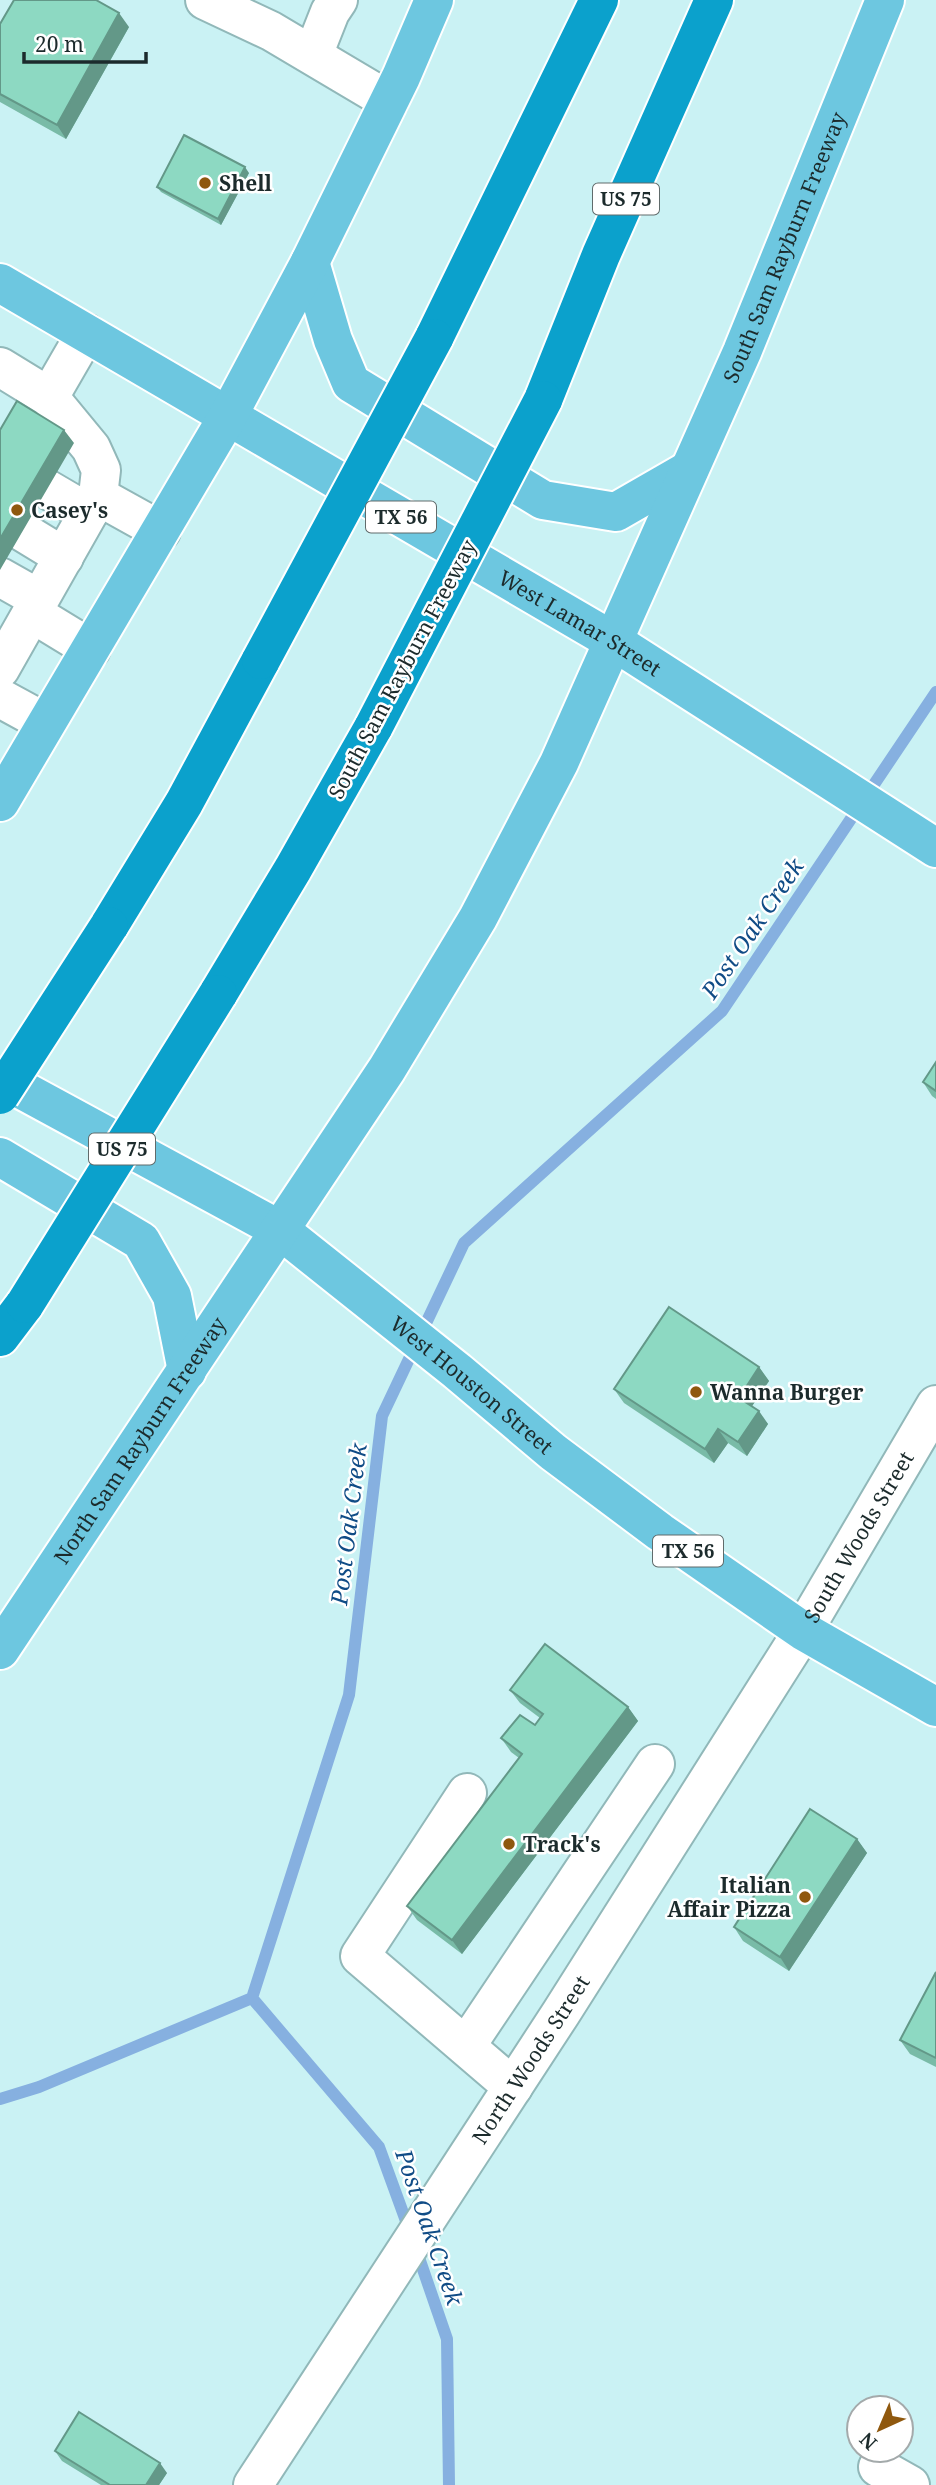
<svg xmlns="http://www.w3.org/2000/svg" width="936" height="2485" font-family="'Noto Serif',serif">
	<rect width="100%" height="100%" fill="#caf2f4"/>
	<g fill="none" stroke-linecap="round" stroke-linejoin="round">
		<!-- stream -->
		<path stroke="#86b0e0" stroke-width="12" d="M0 2099 39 2087 252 1998
			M410 2232 379 2147 252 1998 349 1695 382 1416 464 1243 722 1011 936 692
			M416 2249 447 2339 449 2485"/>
		<!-- minor casing -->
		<g stroke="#91b8b9" stroke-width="42">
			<g id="minor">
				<path d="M205 0 271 31 389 101"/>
				<path d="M313 55 330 12 338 0"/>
				<path d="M0 367 49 397 91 448 101 470 98 496 0 669"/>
				<path d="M49 397 86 333"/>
				<path d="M47 489 88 513"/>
				<path d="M98 496 161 531"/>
				<path d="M23 532 64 557"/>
				<path d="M0 577 39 599"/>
				<path d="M32 613 91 649"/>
				<path d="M0 698 46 723"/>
				<path d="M467 1793 360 1956 513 2087"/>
				<path d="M466 2046 655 1764"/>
				<path d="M878 2467 910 2485"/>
				<path id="s1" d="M253 2485 561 2013 803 1631 936 1405"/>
			</g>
		</g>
		<!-- major casing -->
		<g stroke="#fff" stroke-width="42">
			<g id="major">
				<path d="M310 262 333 340 351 383 543 500 616 512 689 470"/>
				<path id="s2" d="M0 283 613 641 936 848"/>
				<path d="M0 802 228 416 310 262 401 77 434 0"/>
				<path id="s3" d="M0 1078 280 1230 457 1371 553 1452 660 1532 803 1631 936 1707"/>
				<path d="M0 1157 141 1241 172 1296 187 1371"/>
				<path id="s4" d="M0 1650 387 1069 478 918 559 763 742 352 885 0"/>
			</g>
		</g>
		<!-- highway casing -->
		<g stroke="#fff" stroke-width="42">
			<path id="highway" d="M434 338 599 0
				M543 400 601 255 714 0
				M109 926 184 803 261 660
				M218 994 293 869 374 726
				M0 1337 25 1304"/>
		</g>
		<!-- minor -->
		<use href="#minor" stroke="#fff" stroke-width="38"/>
		<!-- major -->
		<use href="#major" stroke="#6dc7e0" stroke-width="38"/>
		<!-- highway -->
		<use href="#highway" stroke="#0ba1cc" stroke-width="38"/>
		<!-- highway-bridge casing -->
		<g stroke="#fff" stroke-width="42" stroke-linecap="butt">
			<path id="highway-bridge" d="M261 660 434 338
				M374 726 543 400
				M0 1095 109 926
				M25 1304 218 994"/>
		</g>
		<!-- highway-bridge -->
		<use href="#highway-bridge" stroke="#0ba1cc" stroke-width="38"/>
	</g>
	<!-- wall -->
	<path fill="#79bba7" d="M0 24 129 27 66 139 0 102Z
		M249 173 221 225 161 192 157 187Z
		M936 1062V1099L932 1096 923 1082Z
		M759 1367 769 1381 752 1406 768 1424 747 1456 728 1443 714 1463 624 1403 614 1389Z
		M510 1690 628 1707 638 1721 462 1954 417 1920 407 1906 519 1758 511 1752 501 1738 535 1725 540 1718 520 1703Z
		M857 1839 867 1853 789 1971 743 1941 734 1927Z
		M936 1972V2067L910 2054 900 2040Z
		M55 2451 167 2473 159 2485H101L62 2461Z"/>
	<!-- shaded-wall -->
	<path fill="#639888" d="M119 13 129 27 66 139 57 125Z
		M245 167 249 173 221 225 218 219Z
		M64 430 74 443 0 570V539Z
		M759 1367 769 1381 748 1412 739 1398Z
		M759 1411 768 1424 747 1456 738 1442Z
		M718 1429 728 1443 714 1463 705 1449Z
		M628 1707 638 1721 462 1954 452 1940Z
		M857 1839 867 1853 789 1971 780 1957Z
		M160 2463 167 2473 159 2485H146Z"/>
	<!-- building -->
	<path fill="#8dd9c2" stroke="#639888" stroke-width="2" d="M14 0H96L119 13 57 125 0 94V24Z
		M184 135 245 167 218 219 157 187Z
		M17 401 64 430 0 539V430Z
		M936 1062V1091L923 1082Z
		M669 1307 759 1367 739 1398 759 1411 738 1442 718 1429 705 1449 614 1389Z
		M545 1644 628 1707 452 1940 407 1906 522 1754 501 1738 520 1715 535 1725 543 1714 510 1690Z
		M810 1809 857 1839 780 1957 734 1927Z
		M936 1972V2058L900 2040Z
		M79 2412 160 2463 146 2485H110L55 2451Z"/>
	<!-- markers -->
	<g fill="#8f580e" stroke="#fff" stroke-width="2.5">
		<circle cx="205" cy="183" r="7"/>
		<circle cx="17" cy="510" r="7"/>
		<circle cx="696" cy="1392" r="7"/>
		<circle cx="509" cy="1844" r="7"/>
		<circle cx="805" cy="1897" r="7"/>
	</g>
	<g text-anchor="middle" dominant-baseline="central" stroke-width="5" stroke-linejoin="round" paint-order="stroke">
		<!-- shield labels -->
		<g fill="#fff" stroke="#606b6b" stroke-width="2">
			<rect x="593" y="183.5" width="66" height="31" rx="5"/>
			<rect x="366" y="501.5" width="70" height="31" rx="5"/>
			<rect x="89" y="1133.5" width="66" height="31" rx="5"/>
			<rect x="653" y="1535.5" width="70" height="31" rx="5"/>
		</g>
		<g font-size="19" font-weight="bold" fill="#1c2b2c">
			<text x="626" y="199">US 75</text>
			<text x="401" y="517">TX 56</text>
			<text x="122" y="1149">US 75</text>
			<text x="688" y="1551">TX 56</text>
		</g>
		<!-- poi labels -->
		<g font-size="21" font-weight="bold" fill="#1c2b2c" stroke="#fff" text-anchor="start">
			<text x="219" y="183">Shell</text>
			<text x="31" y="510">Casey's</text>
			<text x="710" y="1392">Wanna Burger</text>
			<text x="523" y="1844">Track's</text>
			<text x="791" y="1885" text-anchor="end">Italian<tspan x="791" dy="24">Affair Pizza</tspan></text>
		</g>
		<!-- street labels -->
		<g font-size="21" fill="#1c2b2c" stroke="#fff">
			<text stroke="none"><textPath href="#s4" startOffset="1612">South Sam Rayburn Freeway</textPath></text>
			<text stroke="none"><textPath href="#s2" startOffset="672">West Lamar Street</textPath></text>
			<text transform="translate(402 669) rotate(-62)">South Sam Rayburn Freeway</text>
			<text stroke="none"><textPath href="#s3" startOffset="565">West Houston Street</textPath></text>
			<text stroke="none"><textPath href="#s4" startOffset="252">North Sam Rayburn Freeway</textPath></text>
			<text stroke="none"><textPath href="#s1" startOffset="1125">South Woods Street</textPath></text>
			<text stroke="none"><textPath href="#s1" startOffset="508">North Woods Street</textPath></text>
		</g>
		<!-- water labels -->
		<g font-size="23" font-style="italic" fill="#104c86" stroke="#fff">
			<text transform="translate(752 928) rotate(-56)">Post Oak Creek</text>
			<text transform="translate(348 1524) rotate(-83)">Post Oak Creek</text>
			<text transform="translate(430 2227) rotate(71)">Post Oak Creek</text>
		</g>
	</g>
	<!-- north arrow -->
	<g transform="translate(880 2429) rotate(224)"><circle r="33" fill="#ffffff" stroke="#a4aaab" stroke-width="2"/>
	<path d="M0-5L12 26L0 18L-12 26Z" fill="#8f580e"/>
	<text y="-10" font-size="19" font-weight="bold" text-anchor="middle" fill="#1c2b2c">N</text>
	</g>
	<!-- scale -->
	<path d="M24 52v10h122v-10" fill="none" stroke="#1c2b2c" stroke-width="3.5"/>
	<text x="35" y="52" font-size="21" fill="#1c2b2c" stroke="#ffffff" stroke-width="5" paint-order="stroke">20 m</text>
</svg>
